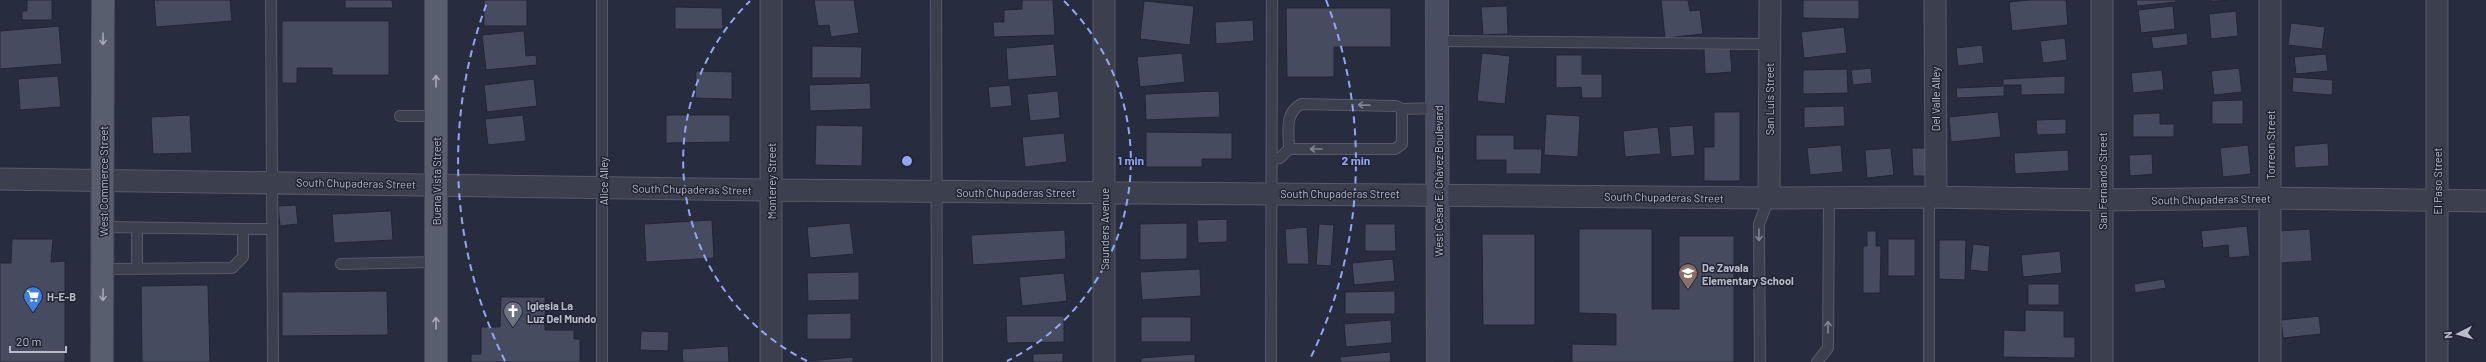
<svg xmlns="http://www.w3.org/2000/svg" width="2486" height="362" font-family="Barlow,sans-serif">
	<rect width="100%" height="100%" fill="#272c3e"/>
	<!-- building -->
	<path fill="#464b60" stroke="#222635" d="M27 0H52V20H22V11H27Z
		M154 0H230L232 21 156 27Z
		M345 0H392L393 8H345Z
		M484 0H527V26H484Z
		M814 0H854L859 33 831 37 829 25 818 26Z
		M1022 0H1053L1055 35 994 37 993 22H1004V10L1022 9Z
		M1661 0H1688L1690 11 1700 10 1703 34 1665 38Z
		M1803 0H1859V19L1803 18Z
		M2029 0H2066L2068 25 2012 31 2009 2Z
		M2136 0H2176V2L2137 6Z
		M2211 0H2229L2211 2Z
		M1144 1 1194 6 1190 45 1140 39Z
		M1507 6 1508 34 1483 35 1481 7Z
		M2173 6 2175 29 2141 33 2138 10Z
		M675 7 722 8 723 29H675Z
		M1286 8H1391V47H1334V77H1287Z
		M2236 11 2238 36 2211 39 2209 14Z
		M1253 20 1254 41 1216 44 1215 22Z
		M282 21H389V75H332V68H297V83H282Z
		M2291 23 2325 27 2322 49 2288 45Z
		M59 26 62 64 0 69V31Z
		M1844 27 1847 53 1804 58 1801 32Z
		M524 31 526 56 536 55 537 65 486 70 482 35Z
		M2187 33 2188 45 2153 49 2151 37Z
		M2065 38 2067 60 2043 63 2040 41Z
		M1054 44 1057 76 1008 80 1006 48Z
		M1982 45 1984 63 1958 66 1956 48Z
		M812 46 862 47 861 78H812Z
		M1730 48 1732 72 1705 74 1704 49Z
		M1182 53 1185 82 1140 87 1137 57Z
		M1482 53 1510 56 1505 104 1477 101Z
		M2326 54 2328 71 2296 74 2294 57Z
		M1556 55H1582V74H1602V98H1582L1581 87 1556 88Z
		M1871 68 1872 83 1853 85 1851 70Z
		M2239 68 2242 92 2214 95 2211 71Z
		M1847 69 1848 93 1803 94V70Z
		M2162 70 2164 90 2133 93 2131 73Z
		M696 71 732 72V99L695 98Z
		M58 76 61 107 20 110 18 79Z
		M2065 76V94L2021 95V85H2004V96L1957 98 1956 88 2003 86V79Z
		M2293 77 2333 80 2332 95 2292 92Z
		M534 79 537 106 487 112 484 85Z
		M870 83 871 109 810 111 809 85Z
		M1010 85 1012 106 990 108 988 87Z
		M1058 91 1060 118 1030 121 1027 94Z
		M1219 91 1220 117 1146 120 1145 94Z
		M2243 100V124H2212V101Z
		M1844 106 1845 126 1804 128V107Z
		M1714 112H1740V181H1704V147H1714Z
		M1998 112 2001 137 1951 142 1949 117Z
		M2160 113V124H2174V137H2133V114Z
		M1546 114 1580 116 1578 157 1544 155Z
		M190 115 192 153 153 154 151 117Z
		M523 115 526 141 488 145 485 119Z
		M666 115H730V142L666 143Z
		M2066 119V134L2037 135 2036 120Z
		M816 125 863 126 862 166 815 165Z
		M1693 125 1695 155 1671 157 1669 127Z
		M1658 127 1661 154 1625 157 1623 131Z
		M1146 132 1232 133V159H1202V167H1146Z
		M1064 133 1067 162 1025 167 1022 137Z
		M1476 135H1514V149H1542L1541 174H1506V160H1476Z
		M2328 143 2329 166 2295 168 2294 146Z
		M1841 145 1843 172 1810 175 1807 148Z
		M2248 145 2251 174 2223 177 2220 148Z
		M1891 148 1894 175 1867 178 1865 150Z
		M1912 148H1926V176H1913Z
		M2068 150 2069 171 2015 174 2014 153Z
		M2152 154 2153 174 2130 176 2129 155Z
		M296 205 298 224 280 226 278 206Z
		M391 211 393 240 334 243 332 214Z
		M1227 219V242L1198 243 1197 220Z
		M712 220 714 258 646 262 644 224Z
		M850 223 854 254 810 258 807 227Z
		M1187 223V259L1140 260V224Z
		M1319 224 1334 225 1331 266 1316 265Z
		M1365 224H1395L1396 251H1365Z
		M2247 226 2250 256 2229 258 2228 245 2203 248 2201 231Z
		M1307 227 1309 264H1287L1285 229Z
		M1579 229H1652V309H1679V236H1734V362H1554H1572V344L1616 345V314L1579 313Z
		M2310 229 2312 261 2281 263 2279 231Z
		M1065 230 1066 259 973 265 971 235Z
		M1867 231H1876V246H1881L1880 293H1863V246H1867Z
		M1482 234H1535V325H1483Z
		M12 239H53L51 262 65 261V362H0V263H11Z
		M1888 239H1915V276H1888Z
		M1939 240H1966L1965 280 1939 279Z
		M1973 244 1990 246 1988 272 1970 270Z
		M2060 251 2062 273 2023 277 2021 255Z
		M1393 259 1395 281 1354 285 1352 263Z
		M1200 269 1201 296 1142 300 1140 272Z
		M859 272V300L808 301 807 273Z
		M1064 273 1067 301 1022 306 1019 277Z
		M2164 279 2166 288 2135 293 2134 284Z
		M2028 284H2059V305H2028Z
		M208 285 210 362H142L141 286Z
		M387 291 388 335 282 336V292Z
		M1395 291V314H1345V292Z
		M501 297H545V330H574V339H580V362H471V354H481V327H500Z
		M2025 310 2064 311V337H2075V358L2003 357 2004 330 2025 331Z
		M851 313V339H807V314Z
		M1006 316H1064V342L1007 343Z
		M2319 316 2321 334 2283 338 2281 320Z
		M1141 317H1191V342H1141Z
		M1391 320 1392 343 1346 347 1344 324Z
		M641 331 669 332 668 351 640 350Z
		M728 346 729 362H683L682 349Z
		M1390 352 1391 362H1341L1340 357Z
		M1063 353V362H1033V354Z
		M1195 354V362H1141V358Z
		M853 357V362H808V361Z"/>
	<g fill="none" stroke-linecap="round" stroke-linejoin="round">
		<!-- lane casing -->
		<g stroke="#565a69" stroke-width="12">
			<path id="lane" d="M271 0 273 362
				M602 0V362
				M936 0 937 362
				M1437 41 1769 44
				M400 116H436
				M1289 149H1395L1402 144V109
				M1272 159 1280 158 1289 149C1289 131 1284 114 1301 104L1396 106 1402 109 1438 108
				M137 228V269
				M243 229H272
				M341 264 435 262
				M104 269 232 268 243 257V229L104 227
				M1271 362 1272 0
				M1760 362 1759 224 1769 198
				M1817 362 1828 348 1829 198
				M1929 362V197"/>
		</g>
		<!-- street casing -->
		<g stroke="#565a69" stroke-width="23">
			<path id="street" d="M771 0V362
				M1104 0V362
				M1935 0 1936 197
				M2270 0V362
				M0 179 771 190 1769 198 1929 197 2102 200 2270 198 2486 201
				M1769 198 1770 0
				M2102 362V0
				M2437 362V0"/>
		</g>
		<!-- secondary casing -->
		<g stroke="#565a69" stroke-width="24">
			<path id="secondary" d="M1437 0 1438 362"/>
		</g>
		<!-- primary casing -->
		<g stroke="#444857" stroke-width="24">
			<path id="primary" d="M436 0V362
				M102 362 103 0"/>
		</g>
		<!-- lane -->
		<use href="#lane" stroke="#3b3f4e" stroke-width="10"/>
		<!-- street -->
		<use href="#street" stroke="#3b3f4e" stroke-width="21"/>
		<!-- secondary -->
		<use href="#secondary" stroke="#494d61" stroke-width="22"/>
		<!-- primary -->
		<use href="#primary" stroke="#595e6e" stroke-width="22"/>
	</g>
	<!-- one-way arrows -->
	<defs><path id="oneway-shaft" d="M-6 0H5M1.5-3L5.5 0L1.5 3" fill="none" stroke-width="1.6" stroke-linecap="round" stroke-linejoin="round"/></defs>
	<g stroke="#a4a8b7">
		<use href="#oneway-shaft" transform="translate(103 39) rotate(90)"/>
		<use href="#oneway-shaft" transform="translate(436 81) rotate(-90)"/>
		<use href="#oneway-shaft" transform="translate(103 295) rotate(91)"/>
		<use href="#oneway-shaft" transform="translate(436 323) rotate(-91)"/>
	</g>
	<g stroke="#7f8392">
		<use href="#oneway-shaft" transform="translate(1364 105) rotate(-179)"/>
		<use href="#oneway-shaft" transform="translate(1316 149) rotate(-180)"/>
		<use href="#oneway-shaft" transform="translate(1759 235) rotate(90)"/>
		<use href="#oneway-shaft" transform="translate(1828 327) rotate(-90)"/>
	</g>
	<!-- distance rings -->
	<g fill="none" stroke="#94a5f1" stroke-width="2" stroke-dasharray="7 5">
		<path d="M807 361A224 224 0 0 1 750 1M1064 1A224 224 0 0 1 1007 361"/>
		<path d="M505 361A449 449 0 0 1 488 0M1326 0A449 449 0 0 1 1309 361"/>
	</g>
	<!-- icons -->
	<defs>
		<g id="school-pin" transform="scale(1)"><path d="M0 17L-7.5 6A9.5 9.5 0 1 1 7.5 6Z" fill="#8d6e63" stroke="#202433"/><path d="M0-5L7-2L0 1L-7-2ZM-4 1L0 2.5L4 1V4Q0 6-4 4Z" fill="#fff"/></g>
		<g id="supermarket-pin" transform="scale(1)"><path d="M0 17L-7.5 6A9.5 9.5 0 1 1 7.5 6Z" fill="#3f7fe0" stroke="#202433"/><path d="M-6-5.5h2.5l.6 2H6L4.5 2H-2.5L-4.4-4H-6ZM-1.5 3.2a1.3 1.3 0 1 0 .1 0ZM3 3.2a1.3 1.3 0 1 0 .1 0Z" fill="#fff"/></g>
		<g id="church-pin" transform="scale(1)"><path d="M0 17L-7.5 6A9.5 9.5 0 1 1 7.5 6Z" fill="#6b7280" stroke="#202433"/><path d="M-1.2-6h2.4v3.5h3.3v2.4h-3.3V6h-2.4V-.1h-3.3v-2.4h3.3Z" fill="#fff"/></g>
	</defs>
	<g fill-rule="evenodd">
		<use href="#school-pin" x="1688" y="273"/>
		<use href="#supermarket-pin" x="33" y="296"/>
		<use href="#church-pin" x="513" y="311"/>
	</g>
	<g text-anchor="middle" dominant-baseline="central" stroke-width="3" stroke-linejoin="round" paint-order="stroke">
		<!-- street labels -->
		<g font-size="11" fill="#b7bac9" stroke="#202433">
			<text transform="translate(1769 99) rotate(-90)">San Luis Street</text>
			<text transform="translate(1935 99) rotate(-90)">Del Valle Alley</text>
			<text transform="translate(2270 145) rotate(-90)">Torreon Street</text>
			<text transform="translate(103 181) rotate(-90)">West Commerce Street</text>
			<text transform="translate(436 181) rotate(-90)">Buena Vista Street</text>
			<text transform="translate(603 181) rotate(-90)">Alice Alley</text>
			<text transform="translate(771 181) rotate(-90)">Monterey Street</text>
			<text transform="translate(1438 181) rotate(-90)">West César E. Chávez Boulevard</text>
			<text transform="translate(2102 181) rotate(-90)">San Fernando Street</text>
			<text transform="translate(2437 181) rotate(-90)">El Paso Street</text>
			<text transform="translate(356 183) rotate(1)">South Chupaderas Street</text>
			<text transform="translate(692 189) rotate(1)">South Chupaderas Street</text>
			<text x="1016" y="192">South Chupaderas Street</text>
			<text x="1340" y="193">South Chupaderas Street</text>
			<text transform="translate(1664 197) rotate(1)">South Chupaderas Street</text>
			<text transform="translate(2211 199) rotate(-1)">South Chupaderas Street</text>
			<text transform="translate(1104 229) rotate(-90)">Saunders Avenue</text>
		</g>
		<!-- poi labels -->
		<g font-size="11" font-weight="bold" fill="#b7bac9" stroke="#202433" text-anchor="start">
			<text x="1702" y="267">De Zavala<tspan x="1702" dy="13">Elementary School</tspan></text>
			<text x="47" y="296">H-E-B</text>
			<text x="527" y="305">Iglesia La<tspan x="527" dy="13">Luz Del Mundo</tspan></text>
		</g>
	</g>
	<circle cx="907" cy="161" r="6" fill="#94a5f1" stroke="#202433" stroke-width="2"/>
	<g font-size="12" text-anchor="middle" font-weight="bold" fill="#94a5f1" stroke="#202433" stroke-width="3" stroke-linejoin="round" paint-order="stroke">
		<text x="1131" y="165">1 min</text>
		<text x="1356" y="165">2 min</text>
	</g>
	<!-- north arrow -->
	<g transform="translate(2458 334) rotate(264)" stroke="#202433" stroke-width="3" paint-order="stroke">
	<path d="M0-3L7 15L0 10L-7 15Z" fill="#b7bac9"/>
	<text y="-6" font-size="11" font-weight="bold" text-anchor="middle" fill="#b7bac9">N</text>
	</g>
	<!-- scale -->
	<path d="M10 346v6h56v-6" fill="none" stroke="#b7bac9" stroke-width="2"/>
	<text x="16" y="346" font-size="12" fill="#b7bac9" stroke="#202433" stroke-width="3" paint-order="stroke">20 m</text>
</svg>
